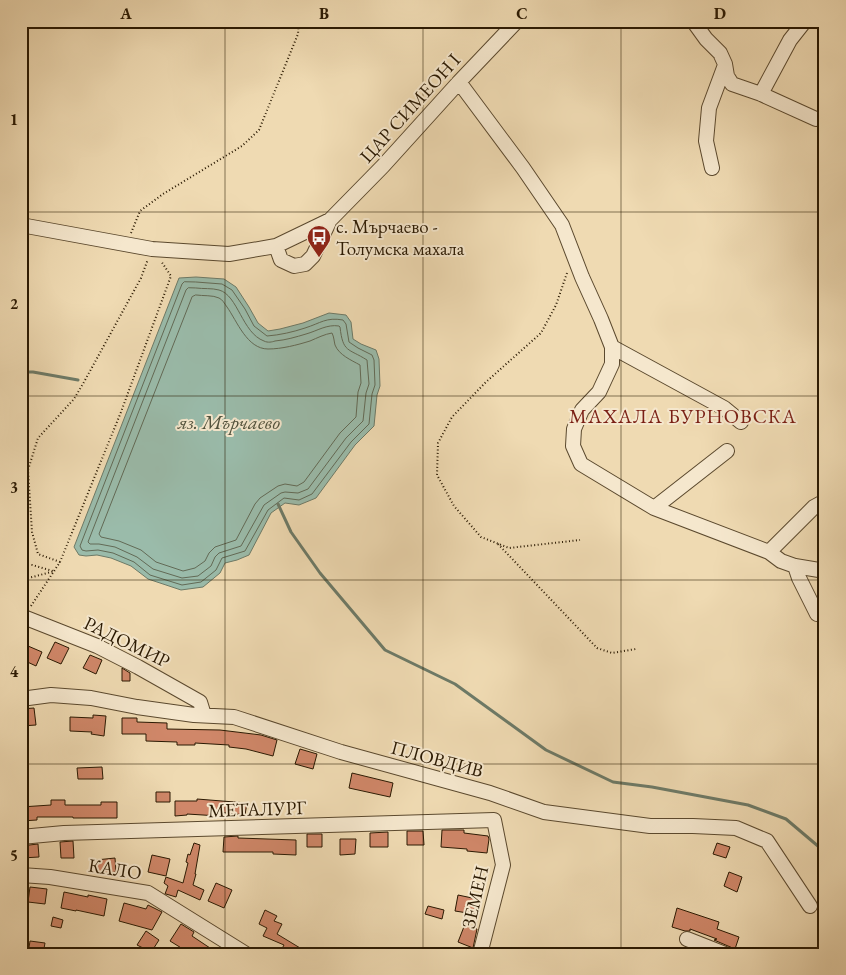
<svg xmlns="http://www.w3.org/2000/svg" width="846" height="975" font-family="'EB Garamond',serif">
	<rect width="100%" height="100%" fill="#efdab2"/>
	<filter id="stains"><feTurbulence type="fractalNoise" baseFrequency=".004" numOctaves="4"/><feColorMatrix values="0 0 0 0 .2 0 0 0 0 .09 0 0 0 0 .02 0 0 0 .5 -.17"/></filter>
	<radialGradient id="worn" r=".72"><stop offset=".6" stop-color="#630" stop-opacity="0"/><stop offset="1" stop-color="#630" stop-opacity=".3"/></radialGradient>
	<!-- water -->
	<path fill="#9abbaa" stroke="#6d7a67" d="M196 277 224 279 236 287 249 307 258 323 268 331 280 329 303 323 329 313 346 315 351 322 353 339 361 344 376 350 379 359 380 386 377 395 374 426 355 445 316 498 299 505 285 503 271 513 249 555 237 560 225 563 220 573 203 587 181 590 148 579 131 566 111 558 97 555 86 556 79 555 74 547 179 278Z"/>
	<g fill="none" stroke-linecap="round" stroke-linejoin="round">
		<!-- shore -->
		<path stroke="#626a56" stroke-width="1" d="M196 282 222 284 232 290 245 309 254 326 267 336C280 335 293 332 305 328 321 323 326 317 343 320L346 324 349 342 358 348 372 355 374 360 375 385 372 394 369 424 351 442 312 494 299 500 284 498 268 510 245 551 222 558 216 570 201 582 182 585 150 575 134 562 113 553 98 550 86 551 82 550 80 546 182 284 184 282Z
			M196 288C203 289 212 288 219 290 238 295 242 333 264 341 268 343 272 342 275 341 286 340 296 337 306 334 317 331 327 324 339 326L340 327C343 353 348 348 367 360L369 384 366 393 363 421 346 438 308 489 298 493 285 492 281 493 264 505 241 546 219 553 215 557 211 566 198 576 182 578 153 569 137 557 115 547 99 544H90L88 542 186 290 188 288Z
			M196 295C203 296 213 295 219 298 223 300 224 303 227 307 237 321 247 349 268 349 282 349 297 345 310 341 317 338 325 334 332 333 334 337 334 341 335 345 339 355 351 360 360 365L361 383 358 392 356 417 340 433 304 482 297 486 285 484 278 486 260 498 255 504 236 540 215 547 209 553 205 561 195 568 183 571 156 562 141 550 119 541 101 537 99 534 192 297Z"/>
		<!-- stream -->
		<path stroke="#6d7a67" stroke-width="3" d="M21 372H33L78 380
			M278 504 291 532 320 573 385 650 455 684 546 750 613 782 652 787 748 805 786 819 825 852"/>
	</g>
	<!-- building -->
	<path fill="#d08769" stroke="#2a1902" d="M55 642 69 648 61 664 47 658Z
		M21 643 42 652 36 666 21 659Z
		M90 655 102 660 96 674 83 668Z
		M122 668 130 673V681H122Z
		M34 708 36 725 21 726V709Z
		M93 715 106 716 104 736 91 734 92 732 70 731V717L93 718Z
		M122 718H137V722L167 723V729L220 730 261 735 277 740 273 756 246 749 229 747V745L195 743V745H177V742L146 741V734H122Z
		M300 749 317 754 313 769 295 764Z
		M102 767 103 779H78L77 768Z
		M352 773 393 783 390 797 349 788Z
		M156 792H170V802H156Z
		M197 799 247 803 245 815 219 812V816L187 814V815L175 816V801H197Z
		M51 800H65V805H101V802H117V818H73V817H37V820L21 821V807L51 805Z
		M442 830H464V833L488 836 489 839 487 853 467 851V849L441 847Z
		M407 831H423L424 845H407Z
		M388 832V847H370V833Z
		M307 834H322V847H307Z
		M238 836V838L296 840V855L273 854V852H223L224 837Z
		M340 839H356L355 854 340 855Z
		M73 841 74 858H61L60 842Z
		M194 843 200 845 195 874H196L193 885 204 890 200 900 178 890 176 897 166 894H165L168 886 164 883 166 877 183 883 188 863 186 862 188 854 190 855Z
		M717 843 730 847 726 858 713 854Z
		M38 844 39 857 22 858 21 846Z
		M152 855 170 859 166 876 148 872Z
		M115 858 116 872 97 874 96 860Z
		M729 872 742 877 737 892 724 886Z
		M216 883 232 890 224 908 208 901Z
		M30 887 47 889 45 904 28 902Z
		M64 892 88 897V895L107 899 104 916 76 910V911L61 908Z
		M458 895 477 899 474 914 455 911Z
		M124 903 146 909 148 905 162 912 152 930 119 921Z
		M428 906 444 910 442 919 425 914Z
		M677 908 719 922 717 929 739 937 735 949 714 940 717 939 690 929V931H685L672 927Z
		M265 910 277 916 274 921 282 924 277 934 310 954H279L284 945 263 936 267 928 259 924Z
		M53 917 63 920 61 928 51 926Z
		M181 924 194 932 192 936 219 954H191L170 941Z
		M465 924 477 929 473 948 458 942Z
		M146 931 159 940 150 954H139L143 948 137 945Z
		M30 941 45 943 43 954H28Z"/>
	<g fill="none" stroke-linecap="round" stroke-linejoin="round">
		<!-- minor casing -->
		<g stroke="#5b492e" stroke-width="16">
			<path id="minor" d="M693 21 706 39 720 53 725 64 727 76 732 84 761 94 816 119
				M459 82 523 168 562 225 582 277 601 319 612 347V364L599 392 582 410 574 429 573 446 581 464 654 508 769 552 781 561 795 566 825 571
				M761 94 790 40 805 21
				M712 168 706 141 709 108 725 65
				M21 225 152 249 229 254 276 246 330 220 383 166 459 82 517 21
				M276 246 281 260 294 266 305 264 313 256 330 220
				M612 347 724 408 741 422
				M654 508 727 451
				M769 552 814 507 825 501
				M795 566 799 578 817 614
				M21 616 97 646 138 667 200 702 204 715
				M21 699 51 695 91 698 137 707 194 715 234 717 341 752 490 793 544 812 650 826H693L736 828 767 841 810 906
				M21 837 64 833 494 820 503 865 480 954
				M21 875 50 877 148 893 246 954
				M687 939 725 954"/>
		</g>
		<!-- path -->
		<path stroke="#2a1902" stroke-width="2" stroke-dasharray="1 2.5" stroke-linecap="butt" d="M131 233 140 211 163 194 242 146 259 130 298 34 299 21
			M567 273 556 305 541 333 486 382 452 417 438 443 437 475 454 506 481 537 509 548 580 540
			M498 544 597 648 612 653 636 649
			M60 562 38 554 32 532 28 470 38 438 74 399 84 382 141 278 148 259
			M21 565H32L53 571
			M21 580 55 571
			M31 606 60 562 121 412 171 276 161 261"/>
		<!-- minor -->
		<use href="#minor" stroke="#f5e7cd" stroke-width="14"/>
	</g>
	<!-- grid -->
	<path fill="none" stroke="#2a1902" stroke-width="1" stroke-opacity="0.55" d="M225 21V954M423 21V954M621 21V954M21 212H825M21 396H825M21 580H825M21 764H825"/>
	<!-- icons -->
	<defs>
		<g id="bus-pin" transform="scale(1.25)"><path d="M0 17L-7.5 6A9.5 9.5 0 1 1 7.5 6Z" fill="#8f2418" stroke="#f5e7cd"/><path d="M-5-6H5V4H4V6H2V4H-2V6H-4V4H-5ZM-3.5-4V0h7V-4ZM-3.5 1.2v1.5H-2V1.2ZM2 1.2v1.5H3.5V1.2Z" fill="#fff"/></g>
	</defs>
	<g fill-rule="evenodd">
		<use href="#bus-pin" x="319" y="237"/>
	</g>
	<g text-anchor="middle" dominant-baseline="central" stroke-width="4" stroke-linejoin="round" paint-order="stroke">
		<!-- street labels -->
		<g font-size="19" fill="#2a1902" stroke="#f5e7cd">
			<text transform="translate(410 108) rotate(-48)">ЦАР СИМЕОН I</text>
			<text transform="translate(127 642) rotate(26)">РАДОМИР</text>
			<text transform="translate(437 759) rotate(15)">ПЛОВДИВ</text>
			<text transform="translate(257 809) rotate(-2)">МЕТАЛУРГ</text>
			<text transform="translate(115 869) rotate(9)">КАЛО</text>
			<text transform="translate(475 897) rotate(-77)">ЗЕМЕН</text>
		</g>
		<!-- poi labels -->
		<g font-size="19" fill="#2a1902" stroke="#f5e7cd" text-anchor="start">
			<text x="336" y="226">с. Мърчаево -<tspan x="336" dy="22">Толумска махала</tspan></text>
		</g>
		<!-- neighbourhood labels -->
		<g font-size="20" letter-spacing="1" fill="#7a1f14" stroke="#f5e7cd">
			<text x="683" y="416">МАХАЛА БУРНОВСКА</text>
		</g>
		<!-- water labels -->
		<g font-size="20" font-style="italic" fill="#51523d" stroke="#f5e7cd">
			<text x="229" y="422">яз. Мърчаево</text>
		</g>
	</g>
	<!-- margin -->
	<rect width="846" height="975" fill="none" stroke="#efdab2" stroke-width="55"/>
	<rect x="28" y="28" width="790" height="920" fill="none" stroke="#2a1902" stroke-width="2"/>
	<g font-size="16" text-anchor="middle" font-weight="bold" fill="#2a1902">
		<text x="126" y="19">A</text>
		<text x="324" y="19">B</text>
		<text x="522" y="19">C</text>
		<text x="720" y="19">D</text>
		<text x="14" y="125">1</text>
		<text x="14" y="309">2</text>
		<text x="14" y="493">3</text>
		<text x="14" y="677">4</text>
		<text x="14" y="861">5</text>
	</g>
	<rect width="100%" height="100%" filter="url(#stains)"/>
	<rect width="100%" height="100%" fill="url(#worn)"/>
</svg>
